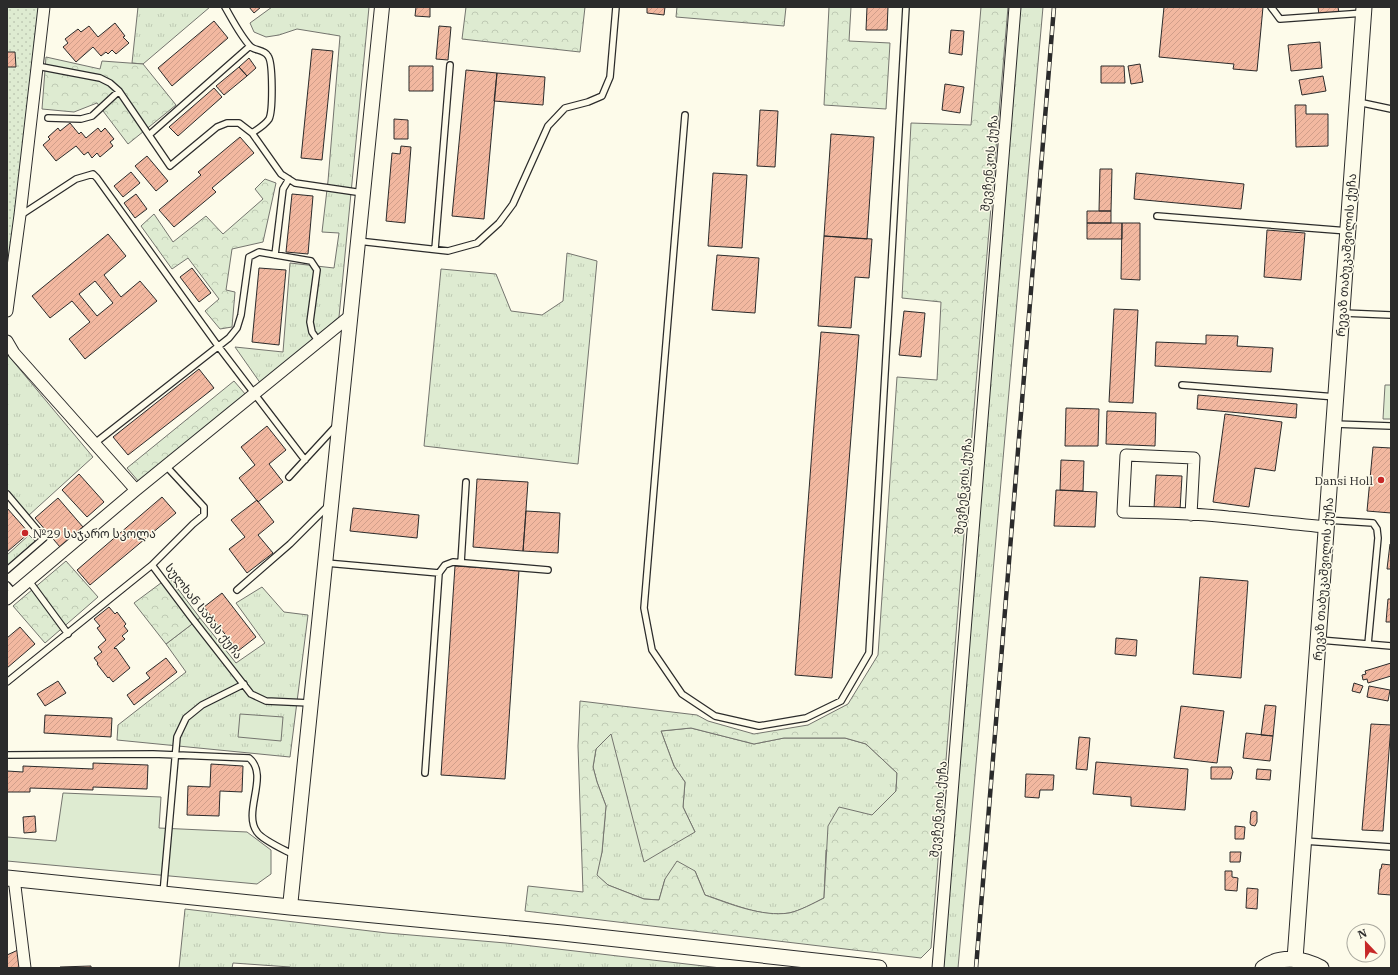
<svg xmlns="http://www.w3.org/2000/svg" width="1398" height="975" font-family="'IBM Plex Serif','Noto Sans Georgian',serif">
	<defs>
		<pattern id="grass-tufts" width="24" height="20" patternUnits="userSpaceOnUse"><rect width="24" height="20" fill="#deebd1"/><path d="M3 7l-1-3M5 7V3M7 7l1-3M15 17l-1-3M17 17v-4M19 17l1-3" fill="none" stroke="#bfcab4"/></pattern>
		<pattern id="forest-crowns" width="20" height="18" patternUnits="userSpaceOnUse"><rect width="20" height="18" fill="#deebd1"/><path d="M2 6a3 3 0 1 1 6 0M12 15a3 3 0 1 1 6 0" fill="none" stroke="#bfcab4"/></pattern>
		<pattern id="park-dots" width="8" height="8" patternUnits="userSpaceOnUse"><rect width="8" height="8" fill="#deebd1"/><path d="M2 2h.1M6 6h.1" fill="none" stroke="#bfcab4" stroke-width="1.8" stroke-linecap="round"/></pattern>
		<pattern id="building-hatch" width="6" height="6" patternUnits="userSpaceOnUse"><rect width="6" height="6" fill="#f2b8a0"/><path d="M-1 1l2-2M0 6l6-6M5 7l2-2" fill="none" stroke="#d09e8a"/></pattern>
	</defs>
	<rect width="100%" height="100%" fill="#fdfbea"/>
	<!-- grass -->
	<path fill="url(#grass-tufts)" stroke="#74746e" d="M138 7H210L143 64 132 63Z
		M272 7H369L339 317 261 384 235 347 283 352 290 263 334 268 339 233 322 232 328 181 340 36 297 29 279 35 266 37 254 32 250 23Z
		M1015 7H1043L958 968H938Z
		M567 253 597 261 578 464 424 446 441 269 496 274 511 311 542 315 563 301Z
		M7 354 93 457 28 516 7 491Z
		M29 535 35 541 7 566V555Z
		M262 587 284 612 308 615 290 757 117 740 118 725 186 672 166 644 200 618 236 663 265 643 236 603Z
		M691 728 754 744 784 738H845L866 744 897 773 896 791 872 815 826 850 824 898C814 903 800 911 789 913 763 918 730 903 705 895L695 871 665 879 659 900 644 899 608 885 596 875 602 852 606 806 597 782 593 767 596 749 610 733 695 832 683 807 685 782 674 766 661 731Z
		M185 909 387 933 506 943 721 968H290V967L233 963 232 968H179Z"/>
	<!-- forest -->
	<path fill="url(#forest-crowns)" stroke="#74746e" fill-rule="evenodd" d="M466 7H585L580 52 462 39Z
		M677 7H786L784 26 676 17Z
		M829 7H851L849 41 890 43 886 109 824 105Z
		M981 7H1008L976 384 931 948 921 958 525 911 528 886 583 892 578 746 580 701 697 715 708 721 754 734 808 725 848 704 878 655 897 377 937 380 941 302 902 298 911 123 971 125ZM691 728 754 744 784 738H845L866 744 897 773 896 791 872 815 839 807 828 826 824 898C814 903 799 911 789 913 762 917 730 904 705 895L695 871 677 861 665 879 659 900 644 899 608 885 597 875 602 852 606 806 597 782 593 767 596 749 611 734 644 862 695 832 683 807 685 782 674 766 661 731Z
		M46 57 100 69 102 61 143 64 176 105 128 144 97 103 74 112 42 109Z
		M265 179 276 183 263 242 232 249 226 290 235 292 232 327 220 329 205 311 219 299 188 258 172 269 141 226 154 214 173 242 206 216 223 234 263 199 255 189Z
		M234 381 246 395 139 482 127 468Z
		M66 561 98 597 45 643 13 606Z
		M169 577 200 618 166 644 134 603Z"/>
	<!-- park -->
	<path fill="url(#park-dots)" stroke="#74746e" d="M7 7H42L7 293Z"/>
	<!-- garden -->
	<path fill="#deebd1" stroke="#74746e" d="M1385 385H1391V419H1383Z
		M240 714 283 717 281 741 238 737Z
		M63 793 161 797 159 828 247 832 271 850V874L257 884 7 861V837L56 841Z"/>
	<!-- building -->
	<path fill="url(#building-hatch)" stroke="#2b2b2b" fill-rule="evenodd" d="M249 7H261L254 13Z
		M416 7H430V17L415 16Z
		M647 7H665L664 15 647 13Z
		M867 7H888L887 30H866Z
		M1164 7H1263L1257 71 1233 69 1234 64 1159 57Z
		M1318 7H1338L1339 13 1319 15Z
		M214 21 228 38 172 86 158 68Z
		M115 23 125 36 123 37 129 43 116 54 112 50 108 54 106 52 101 56 93 47 76 62 63 47 68 43 65 39 78 29 81 32 89 26 98 37Z
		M439 26 451 27 448 60 436 59Z
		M951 30 964 31 962 55 949 53Z
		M1320 42 1322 68 1291 71 1288 45Z
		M312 49 333 51 322 160 301 158Z
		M7 52H15L16 67H7Z
		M249 58 256 68 247 76 239 67Z
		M1140 64 1143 82 1131 84 1128 66Z
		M409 66H433V91H409Z
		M1101 66H1124L1125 83H1101Z
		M239 67 247 76 224 95 216 86Z
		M466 70 497 73 484 219 452 216Z
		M497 73 545 77 543 105 494 101Z
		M1323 76 1326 91 1302 95 1299 80Z
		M945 84 964 87 960 113 942 110Z
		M214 88 222 97 178 136 169 127Z
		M1295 105H1306V114H1328V146L1296 147Z
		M760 110 778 111 775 167 757 166Z
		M394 119 408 120V139H394Z
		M70 123 79 134 81 132 86 138 98 128 101 132 105 128 114 139 110 142 113 146 100 157 97 153 92 158 88 152 84 155 76 146 56 161 43 145 50 139 48 137 58 128 60 131Z
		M831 134 874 137 867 239 824 236Z
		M240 137 254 153 212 188 216 192 174 227 159 210 201 175 198 172Z
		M401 146 411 147 405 223 386 221 392 153 400 154Z
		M147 156 168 181 156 191 135 166Z
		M1100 169H1112L1111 211H1099Z
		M131 172 140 183 123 197 114 186Z
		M713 173 747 175 742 248 708 246Z
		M1136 173 1244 184 1241 209 1134 199Z
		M136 194 147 209 135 218 124 203Z
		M292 194 313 196 308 254 286 252Z
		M1087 211H1111V223H1087Z
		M1087 223H1122V239H1087Z
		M1122 223H1140V280L1121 279Z
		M1267 230 1305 233 1301 280 1264 277Z
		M108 234 126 256 104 275 121 297 140 281 157 301 85 359 69 339 90 322 72 301 50 318 32 296ZM95 281 113 303 97 316 79 294Z
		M824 236 872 239 869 278 855 277 851 328 818 326Z
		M717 255 759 258 755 313 712 310Z
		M192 268 211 293 199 302 180 277Z
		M259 268 286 270 279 345 252 342Z
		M1114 309 1138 310 1133 403 1109 402Z
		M904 311 925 313 921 357 899 355Z
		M821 332 859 335 832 678 795 675Z
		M1206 335 1238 336 1237 346 1273 348 1271 372 1155 366 1156 342 1206 344Z
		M199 369 214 388 128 455 113 437Z
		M1198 395 1297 404 1296 418 1197 409Z
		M1066 408 1099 409 1098 446H1065Z
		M1107 411 1156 413 1155 446 1106 444Z
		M1225 414 1282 422 1275 471 1255 468 1249 507 1213 502Z
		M267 426 286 450 269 464 283 482 258 502 239 478 255 465 241 447Z
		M1373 447 1391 448V513L1367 511Z
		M1061 460 1084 461 1083 491 1060 490Z
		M79 474 104 502 87 517 62 490Z
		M1156 475 1182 476 1180 510 1154 508Z
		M477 479 528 482 523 551 473 547Z
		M1056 490 1097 492 1095 527 1054 526Z
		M162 497 176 513 90 585 77 570Z
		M58 498 83 527 60 547 35 518Z
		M257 500 274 522 258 535 273 553 247 573 229 549 245 537 231 520Z
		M7 508 29 533 7 552Z
		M353 508 419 515 417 538 350 531Z
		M526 511 560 513 558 553 523 551Z
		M1390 544H1391V569H1387Z
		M455 566 519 570 505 779 441 775Z
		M1200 577 1248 581 1241 678 1193 674Z
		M222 593 256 637 238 651 204 607Z
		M1388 599H1391V622H1386Z
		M109 607 115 614 117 612 126 624 124 626 128 631 122 636 125 639 114 648 115 649 116 648 130 668 113 682 109 677 108 678 97 664 98 663 94 658 102 652 98 647 106 640 97 628 100 626 94 619Z
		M20 627 35 644 7 668V638Z
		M1116 638 1137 640 1136 656 1115 654Z
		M166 658 177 672 134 705 127 695 150 678 146 673Z
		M1391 663V676L1368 683 1367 679 1363 680 1362 675 1366 674 1365 671Z
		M58 681 66 693 45 706 37 694Z
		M1354 683 1363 686 1360 693 1352 691Z
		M1369 686 1390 690 1388 701 1367 697Z
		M1265 705 1276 706 1273 736 1261 735Z
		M1181 706 1224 711 1217 763 1174 758Z
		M45 715 112 718 111 737 44 733Z
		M1371 724 1391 725 1383 831 1362 830Z
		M1246 733 1273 736 1270 761 1243 758Z
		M1079 737 1090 738 1087 770 1076 769Z
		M1096 762 1188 769 1185 810 1131 806V797L1093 794Z
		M93 763 148 765 147 789 93 787V790L30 788V792H7V771L23 772V766L93 769Z
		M211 764 243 766 242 792 220 791 219 816 187 815 188 786 210 787Z
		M1211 767H1231L1233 772 1231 779H1211Z
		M1257 769 1271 770 1270 780 1256 779Z
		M1026 774 1054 775 1053 790H1040L1039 798 1025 797Z
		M1253 811 1257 812V822L1255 826 1251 825 1250 823 1251 812Z
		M35 816 36 832 24 833 23 817Z
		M1235 826 1245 827 1244 839H1235Z
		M1230 852H1241L1240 862H1230Z
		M1382 864 1391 865V895L1378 894 1380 869H1381Z
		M1225 871H1232V877L1238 878 1237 891 1225 890Z
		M1247 888 1258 889 1257 909 1246 908Z
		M18 950 25 968H7V955Z
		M91 966V968H60V967Z"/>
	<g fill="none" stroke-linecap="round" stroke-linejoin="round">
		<!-- service casing -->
		<g stroke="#2b2b2b" stroke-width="8">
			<path id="service" d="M225 7C232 19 240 35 250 46 254 51 264 49 268 56 273 62 273 111 269 119 265 125 258 129 252 133
				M1271 7 1280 19 1364 13
				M37 66 100 78 110 83 119 91 170 166 217 127 227 123H239L252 133 281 174 295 183 363 193
				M1358 102 1391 109
				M685 115 644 608 652 650 682 694 715 716 759 726 806 718 841 701 869 653 906 7
				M48 118 81 119 92 116 119 91
				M149 135 250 46
				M21 215 76 179 93 174 97 178 218 346 305 460
				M1157 216 1348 231
				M358 241 448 251 477 243 499 223 513 204 548 126 565 108 588 102 602 96 610 77 616 7
				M435 249 450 65
				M275 255 283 189 289 179
				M1343 313 1391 315
				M1182 385 1336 397
				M1334 424 1391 426
				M95 443 229 338 237 328 241 315 249 257 259 252 311 261 317 270 310 322 312 332 319 342
				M166 466 204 507V515L193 524 152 565 191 617 251 694 266 701 310 703
				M289 477 336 426
				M7 494 44 538 7 570
				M1327 520 1373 523 1377 529 1378 538 1368 644
				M326 563 439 573
				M461 563 466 482
				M29 581 68 634
				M7 585 14 593
				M237 590 290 544 328 506
				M1320 640 1391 646
				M7 682 152 565
				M7 755 153 754 249 758C270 775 242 812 257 832 262 840 285 850 294 855
				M425 773 439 573 445 565 453 562 548 570
				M1304 841 1391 847
				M163 894 177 737 186 718 202 705 244 684"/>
		</g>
		<!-- minor casing -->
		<g stroke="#2b2b2b" stroke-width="13">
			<path id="minor" d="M7 311 20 215 44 7
				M7 341 14 353 136 490
				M1191 515 1194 458 1126 455 1123 512C1158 513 1194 513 1228 517 1261 520 1293 524 1326 527
				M7 599 136 490 350 316
				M14 878 25 968
				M938 968 1015 7"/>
		</g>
		<!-- tertiary casing -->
		<g stroke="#2b2b2b" stroke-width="16">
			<path id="tertiary" d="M290 907 382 7"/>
		</g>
		<!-- secondary casing -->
		<g stroke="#2b2b2b" stroke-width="17">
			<path id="secondary" d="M7 878 290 907 562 933 879 968
				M1295 959 1364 7
				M1263 968C1280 955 1303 958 1321 968"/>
		</g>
		<!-- service -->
		<use href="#service" stroke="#fdfbea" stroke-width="5.5"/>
		<!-- minor -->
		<use href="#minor" stroke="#fdfbea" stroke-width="11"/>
		<!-- tertiary -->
		<use href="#tertiary" stroke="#fdfbea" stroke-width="14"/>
		<!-- secondary -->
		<use href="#secondary" stroke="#fdfbea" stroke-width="15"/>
		<!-- rail casing -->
		<g stroke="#2b2b2b" stroke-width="4.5">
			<path id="rail" d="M976 968 1054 7"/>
		</g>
		<!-- rail -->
		<use href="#rail" stroke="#fdfbea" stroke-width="3" stroke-dasharray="9" stroke-linecap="butt"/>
	</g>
	<!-- markers -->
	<g fill="#c62828" stroke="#fdfbea" stroke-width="1.5">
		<circle cx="1381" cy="480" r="4"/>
		<circle cx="25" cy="533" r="4"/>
	</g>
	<g text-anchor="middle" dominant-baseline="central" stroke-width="3" stroke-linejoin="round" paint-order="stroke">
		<!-- street labels -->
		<g font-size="12" fill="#2b2b2b" stroke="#fdfbea">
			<text transform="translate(989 163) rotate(-85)">შევჩენკოს ქუჩა</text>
			<text transform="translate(1346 255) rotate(-86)">რევაზ თაბუკაშვილის ქუჩა</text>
			<text transform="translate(963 486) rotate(-85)">შევჩენკოს ქუჩა</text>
			<text transform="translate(1323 579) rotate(-86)">რევაზ თაბუკაშვილის ქუჩა</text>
			<text transform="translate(204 611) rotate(52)">სულხან საბას ქუჩა</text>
			<text transform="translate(938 809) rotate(-85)">შევჩენკოს ქუჩა</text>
		</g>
		<!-- poi labels -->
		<g font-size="12" fill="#2b2b2b" stroke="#fdfbea" text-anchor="end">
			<text x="1373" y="480">Dansi Holl</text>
			<text x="33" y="533" text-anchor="start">№29 საჯარო სკოლა</text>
		</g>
	</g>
	<!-- border -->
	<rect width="1398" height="975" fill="none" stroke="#2b2b2b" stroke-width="16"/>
	<!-- north arrow -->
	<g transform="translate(1366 943) rotate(338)"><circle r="19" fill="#fdfbea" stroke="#a9a89e"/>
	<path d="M0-3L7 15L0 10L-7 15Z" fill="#c62828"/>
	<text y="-6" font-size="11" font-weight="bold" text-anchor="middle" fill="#2b2b2b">N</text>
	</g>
</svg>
